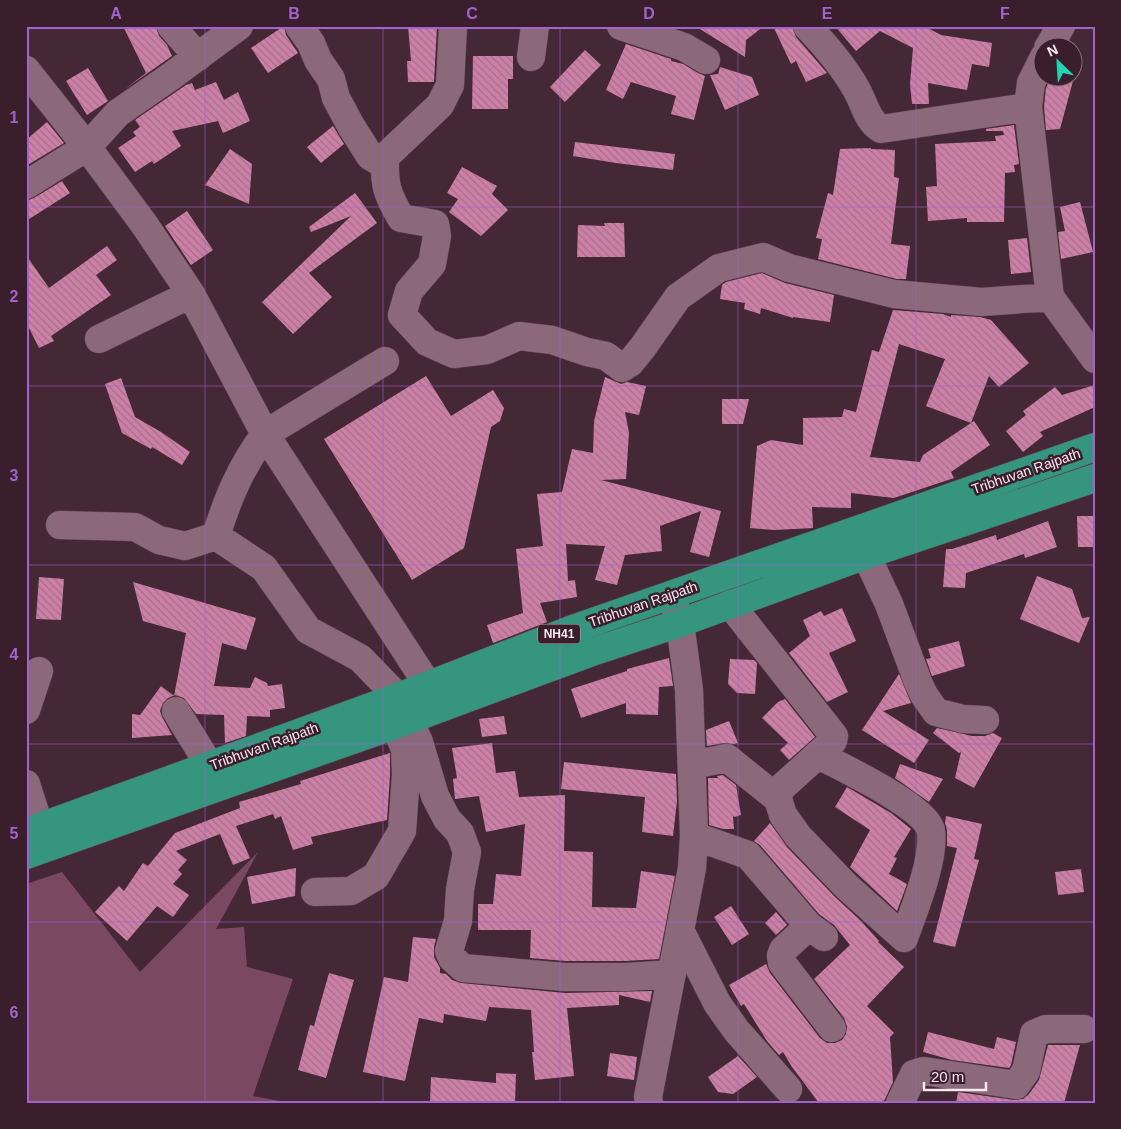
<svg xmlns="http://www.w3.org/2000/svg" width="1121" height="1129" font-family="Helvetica,sans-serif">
	<defs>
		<pattern id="building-back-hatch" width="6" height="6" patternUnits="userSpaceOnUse" patternTransform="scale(1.25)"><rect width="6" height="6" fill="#cd80a7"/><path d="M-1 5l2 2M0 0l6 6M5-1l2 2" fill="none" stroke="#a66e8a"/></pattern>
	</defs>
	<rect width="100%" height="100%" fill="#452836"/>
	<!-- grass -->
	<path fill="#7b4862" d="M258 852 216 929 244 927 247 967 293 979 253 1096 291 1103H26V884L62 872 140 972Z"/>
	<!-- building -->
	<path fill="url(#building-back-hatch)" d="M123 26H156L159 36 167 45 172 56 125 89 146 73Z
		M284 26 286 35 298 53 268 73 251 48Z
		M408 26H437L434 82H408L407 61H411Z
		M695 26H764L746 40 745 57Z
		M773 26H792L796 37 827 73 806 82 796 61 791 64Z
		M835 26H924L941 35 992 43 989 67 972 64 967 90 928 83 929 104H912L910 84 913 48 880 31 856 51Z
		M626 44 671 59V61L683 64 698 73 705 76 694 120 671 114 676 96 631 82 623 99 606 90Z
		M585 50 601 65 565 102 550 87Z
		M473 56H513V79H508V109H472Z
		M720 67 752 77 759 95 725 110 710 75 718 74Z
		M88 68 108 101 87 115 66 81Z
		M1051 78H1060L1073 81 1060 129 1046 130 1044 107 1046 88Z
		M216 82 224 100 238 92 250 121 223 133 218 121 172 131 181 146 154 164 152 161 135 172 118 148 136 136 133 132 140 127 135 120 186 85 192 83 195 90Z
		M47 122 64 143 26 166V140Z
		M1014 125 1019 164 1014 165 1015 172 1005 173 1004 222H967V218L928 221 926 187 937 186 935 144 996 141 995 136 1004 135 1003 131H986V129Z
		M333 126 344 144 321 163 307 147Z
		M575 142 675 154 673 170 616 163 573 156Z
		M871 148V149L895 150 894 177 899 178 891 244 910 246 906 279H897L818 259 822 239 816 238 828 193 833 195 840 149Z
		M230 149 252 164 249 204 205 185Z
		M462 167 497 186 492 194 508 210 481 236 449 212 458 199 447 193Z
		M62 181 70 193 26 221V201L34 198Z
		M355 193 377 223 309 273 332 297 293 334 262 302 351 216 311 232 309 227Z
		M1080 202 1093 252 1061 259 1058 232 1065 231 1060 207Z
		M187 211 213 250 191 265 165 226Z
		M604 223H624L625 257H577L578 225 605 226Z
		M1027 238 1031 272 1011 274 1008 240Z
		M107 246 117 260 96 275 111 295 51 336 54 341 39 348 26 322V255L49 288Z
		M762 273 785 283 834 295 830 322 793 317V318L761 308 760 314 744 309 745 303 720 299 722 285 726 282Z
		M893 310 943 314 951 317V315L980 317 991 320 1029 363 999 387 989 376 971 423 926 406 945 359 899 344 870 457 920 462 923 455 974 421 990 445 951 472 954 478 894 498 851 493V508L812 507 813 528 774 530 750 528 757 446 771 440 803 445V418L842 417 844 409 856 412 872 350 879 352Z
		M426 376 451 416 493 390 504 408 500 421 491 427 464 548 412 580 324 439Z
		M605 377 621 384 627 382 646 386 639 415 625 412 629 433 626 479 601 480 721 511 709 557 690 552 701 511 660 526 662 551 625 555 617 585 595 580 605 546 566 544 568 581 575 580 577 597 540 603 547 622 493 643 487 625 523 613 516 549 543 546 537 494 562 492 572 449 593 453 594 421Z
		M121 378 135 417 161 432 190 452 182 465 152 447 151 449 122 433 105 384Z
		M1095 385V407L1040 432 1043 436 1023 452 1006 431 1026 415 1023 411 1055 387 1062 395Z
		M722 399H749L743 424H722Z
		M1077 516H1095V547H1078Z
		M1048 521 1057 547 1025 558 1024 554 966 573 965 588 943 587 946 549H952L996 535 997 540Z
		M1037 576 1072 589 1082 618 1090 617 1079 643 1020 619Z
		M39 577 64 579 61 620 36 619Z
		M133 582 256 618 246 650 222 643 214 686 250 688 255 677 267 683 268 686 282 684 285 708 270 710V717L247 716 246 736 225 743 224 715 196 714 184 698 175 695 168 698 163 703 160 711 163 719 172 735 132 738V714L140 715 161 686 174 696 186 633 143 621Z
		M842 608 856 641 829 653 848 692 827 702 789 653 810 636 803 620 821 611 824 616Z
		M959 641 965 666 932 676 926 659 931 658 928 649Z
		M669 658 673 686 659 687 658 715 626 714V703L581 718 571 689 627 671V669Z
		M730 659 754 660 757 663 755 694 737 693 728 684Z
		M899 674 911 703 883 711 929 740 914 763 862 730Z
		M785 699 815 737 789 760 780 750 788 743 762 718 778 702Z
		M504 716 507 734 482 737 479 719Z
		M729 721 738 743 734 744 724 743 707 746 706 730Z
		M937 728 972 736H985L993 733 1002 738 974 788 955 778 961 752 959 753 933 733Z
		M492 743 496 773 515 771 519 797 565 795 564 851 593 852 592 907 636 908 641 871 675 876 659 959 625 961H566L530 958 531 930H478V904H493L496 874 521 876 525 824 486 832 479 796 455 799 453 779 457 778 452 748Z
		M390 753V775L387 820 311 837 313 844 293 850 281 816 275 819 273 814 236 826 250 858 233 865 220 834 176 851 187 860 178 870 182 874 173 884 189 895 173 917 157 906 127 941 95 912 119 886 124 891 143 863 148 866 175 833 240 808 239 802 301 784 300 781Z
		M564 762 676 774 677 801 673 836 642 832 645 797 561 789Z
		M900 764 943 779 929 802 895 778Z
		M723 775 736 785 741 815 734 817 733 816 734 829H723L709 825 708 778H718L717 776Z
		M847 787 891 813 911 829 894 857 897 858 889 874 907 884 897 911 850 867 870 830 835 807Z
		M946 816 982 824 974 859 979 860 955 947 933 942 957 848 947 846V830L945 823Z
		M770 823 787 847 835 897 860 920 879 941 878 942 904 967 867 1006 894 1033 890 1037 893 1082 885 1099 882 1103H819L792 1067 783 1052 779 1055 767 1041 744 1004 741 1006 729 985 766 964 770 973 820 1038 827 1043H835L842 1040 846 1034 847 1026 844 1018 814 979 850 945 834 925 819 914 760 845 754 841Z
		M296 868 295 896 252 904 247 877Z
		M1081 869 1084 892 1058 895 1055 872Z
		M731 906 749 934 732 945 714 917Z
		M776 912 787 925 776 935 765 923Z
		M413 937 436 939 434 947V957L440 968V973L446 974 452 980 461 983 565 993 652 991 650 1002 619 995V1005L567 1008 574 1076 535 1080 532 1052H534L531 1010 489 1007 486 1021 444 1014 443 1023 419 1018 405 1081 363 1072 384 977 408 982Z
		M329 973 354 980 326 1078 298 1070 310 1025 314 1026Z
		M928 1032 994 1049 997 1037 1016 1042 1011 1065 1009 1068 952 1060 923 1052Z
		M1048 1045H1080L1064 1103H956L958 1092 1014 1100 1023 1099 1029 1094 1039 1080Z
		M610 1053 637 1057 634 1080 607 1076Z
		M738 1056 757 1077 733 1094 718 1092 708 1077Z
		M496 1073 516 1074 515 1103H430L431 1077 496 1083Z"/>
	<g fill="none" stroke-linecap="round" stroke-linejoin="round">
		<!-- minor casing -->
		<g stroke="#604755" stroke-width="29">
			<path id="minor" d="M171 26 198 57
				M239 26 170 77 118 113 87 147 144 224 191 294 265 434 428 685 436 706
				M299 26 311 43 318 60 331 79 336 98 351 126 370 156 385 165
				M453 26 450 85 440 105 385 157C384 185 387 194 401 218L435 224 437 236 432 264 409 291 402 315 427 342 454 354 487 350 519 336 552 340 587 352 606 356 622 368 630 363 643 347 678 297 719 268 763 257 789 268 894 294 982 302 1050 297
				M621 26 684 47 706 60
				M807 26C825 45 842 64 855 87 864 101 866 120 881 129L1028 107
				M1048 48 1061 26
				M531 57 535 26
				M1044 57 1031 83 1028 107 1050 297 1095 359
				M26 70 87 147 26 185
				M99 339 191 294
				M385 361 265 434C241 467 228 497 216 536L264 568 308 630 360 658 398 697 419 742 435 796 447 819 460 833 467 852 460 889 458 921 449 951 452 958 463 968 565 977H626L672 974
				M60 525 135 527 159 540 185 546 216 536
				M866 555 889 604 918 682 924 695 936 712 963 719 985 720
				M730 604 834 736 833 741 780 789 778 799 783 815 798 836 846 886 904 938C914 910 935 859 931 831 928 808 840 766 818 755
				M26 710 39 671
				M176 711 210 766 216 787
				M692 765 727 758 778 799
				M26 784 40 828
				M694 836 748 855 809 926 824 937
				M315 892 351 891 376 876 402 831 406 775 405 749 396 728
				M809 926 783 950 781 956 782 963 832 1028
				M680 930 717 1003 736 1030 788 1089
				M649 1103 648 1097 692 868 694 836 689 690 680 623 671 595
				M900 1103 914 1074 924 1071 1016 1085 1026 1071 1034 1034 1046 1029H1084"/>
		</g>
		<!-- highway casing -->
		<g stroke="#604755" stroke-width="29">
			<path id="highway" d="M26 832 398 697 570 630 1095 447
				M26 855 395 725 592 652 680 623 866 555 1095 478"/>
		</g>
		<!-- minor -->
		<use href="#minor" stroke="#8b697a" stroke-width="28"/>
		<!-- highway -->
		<use href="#highway" stroke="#35957e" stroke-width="28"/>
	</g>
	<!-- grid -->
	<path fill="none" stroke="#a164ce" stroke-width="1" stroke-opacity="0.55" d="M205 26V1103M383 26V1103M560 26V1103M738 26V1103M916 26V1103M26 207H1095M26 386H1095M26 565H1095M26 744H1095M26 922H1095"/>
	<g text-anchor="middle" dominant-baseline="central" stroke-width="5" stroke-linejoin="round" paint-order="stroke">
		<!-- shield labels -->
		<rect fill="#3a1e2c" stroke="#c1abb5" stroke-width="1" x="538" y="624.5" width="42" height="19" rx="4"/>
		<g font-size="12" font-weight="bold" fill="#fbe7f0">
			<text x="559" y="634">NH41</text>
		</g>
		<!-- street labels -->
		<g font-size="14" fill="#fbe7f0" stroke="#3a1e2c">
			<text transform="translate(1026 471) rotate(-19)">Tribhuvan Rajpath</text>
			<text transform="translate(643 604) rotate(-19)">Tribhuvan Rajpath</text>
			<text transform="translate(264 746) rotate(-20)">Tribhuvan Rajpath</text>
		</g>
	</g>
	<!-- border -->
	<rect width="1121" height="1129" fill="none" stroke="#3a1e2c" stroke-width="55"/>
	<!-- north arrow -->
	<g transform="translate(1058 62) rotate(335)"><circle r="24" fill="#3a1e2c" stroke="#876e7a"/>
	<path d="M0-4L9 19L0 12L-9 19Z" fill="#20d5b0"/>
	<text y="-8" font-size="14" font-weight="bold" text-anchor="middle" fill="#fbe7f0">N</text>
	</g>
	<!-- scale -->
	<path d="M924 1082v8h62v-8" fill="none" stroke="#fbe7f0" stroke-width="2.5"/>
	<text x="931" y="1082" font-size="15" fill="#fbe7f0" stroke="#3a1e2c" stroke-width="4" paint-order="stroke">20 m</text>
	<rect x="28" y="28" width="1066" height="1074" fill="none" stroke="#a164ce" stroke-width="2"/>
	<g font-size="16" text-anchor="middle" font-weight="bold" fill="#a164ce">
		<text x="116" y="19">A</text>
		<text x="294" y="19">B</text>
		<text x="472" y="19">C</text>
		<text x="649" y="19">D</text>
		<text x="827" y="19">E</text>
		<text x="1005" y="19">F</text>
		<text x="14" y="123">1</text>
		<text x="14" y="302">2</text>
		<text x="14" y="481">3</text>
		<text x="14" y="660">4</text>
		<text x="14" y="839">5</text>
		<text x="14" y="1018">6</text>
	</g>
</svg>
